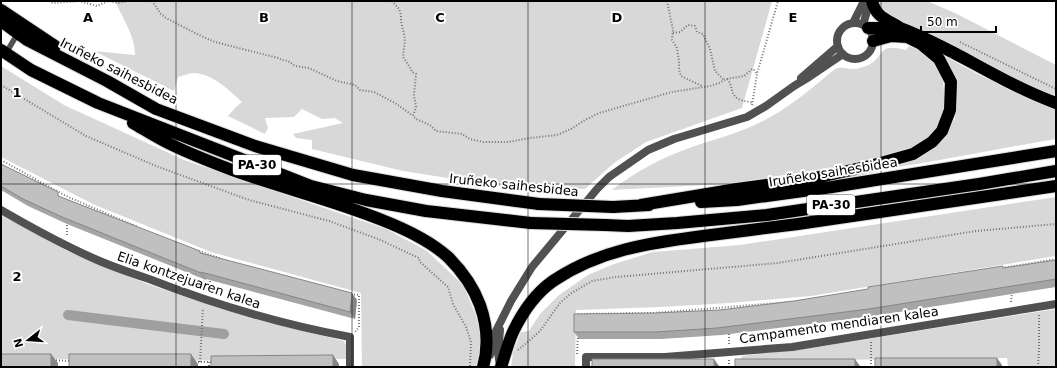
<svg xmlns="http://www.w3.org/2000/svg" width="1057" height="368" font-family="'DejaVu Sans',sans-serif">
	<rect width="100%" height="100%" fill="#fff"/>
	<!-- green -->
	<path fill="#d8d8d8" d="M115 1H772L742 108 646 142 614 163 585 189 505 187 403 171 312 149V140L296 138 293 134 343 123 335 118 322 119 302 109 294 117 265 118 268 128 265 134 228 116 236 107 242 102C229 90 213 74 194 73 189 73 183 76 178 77L174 91 94 51 135 55C135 36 123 19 115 1Z
		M878 1H927L955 13 1056 65V96L1007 76 889 17 878 5Z
		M909 46 925 53 937 65 943 82 945 103 936 129 921 144 893 156 805 172 726 184 612 190C636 171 663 157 692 147 715 139 739 133 761 122 788 109 812 88 835 69 842 66 847 69 854 69 857 69 862 67 866 66 887 58 874 42 906 50Z
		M941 54C978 75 1016 94 1056 110V139C1001 148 946 160 891 168L923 156 938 142 955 119 956 99 952 70Z
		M1 66 64 105 184 160 386 229 427 251 463 285 475 313 482 340 476 367H362L361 293 211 252 95 205 1 157Z
		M1056 197V256L811 296 730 303 660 307 576 310 575 367H511L513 353 521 332 529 331 540 314 559 295 588 275 614 264 653 252 740 245Z
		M1 215 67 251 145 283 221 309 259 320 344 341 346 345V359L167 361 1 358Z
		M1056 309V367H1008L1007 358 742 361 741 356 811 348Z"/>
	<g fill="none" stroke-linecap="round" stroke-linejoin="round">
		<!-- canal -->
		<path stroke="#9f9f9f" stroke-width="10" d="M68 315 224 334"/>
		<!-- motorway casing -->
		<g stroke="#dbdbdb" stroke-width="14">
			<path id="motorway" d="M872 1C876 17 886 19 899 27
				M1 10 55 46
				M1 21 27 40 107 81 156 109 255 146 353 175 442 191 539 204
				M868 28H900C954 48 1001 83 1056 103
				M1 50 31 70 98 103 311 186 366 200 426 211 531 223
				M133 123C145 130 156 137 168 143 188 153 211 162 232 170 282 188 333 200 382 220 405 229 429 240 448 257 462 271 473 286 480 305 487 325 489 346 483 367
				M701 202 737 200 832 187 1056 151
				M641 205 737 189 810 179 870 166 913 154 932 142 942 131 950 110 951 82 939 59 921 44 907 37 891 36 873 41
				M613 207 649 205
				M605 225 628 226 677 223 767 215 979 184 1056 171
				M501 367C505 355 508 343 513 332 522 313 536 293 553 281 599 250 649 243 703 236 735 232 766 228 798 224 884 212 970 199 1056 186"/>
		</g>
		<!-- path -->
		<path stroke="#737373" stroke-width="2" stroke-dasharray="1 2" stroke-linecap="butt" d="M49 1 53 3 79 1 97 6 108 1 118 3 128 1
			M152 1 161 14 166 18 199 35 215 42 278 58 282 60 288 61 295 66 309 68 337 81 355 85 360 90 374 92 395 103 412 115
			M392 1 399 9 401 15V21L405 39 403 57 411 69 412 72 416 74 414 95 416 107 413 116 416 119 430 125 436 131 462 134 470 139 483 142H508L530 138 557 135 571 129 585 120 599 113 672 92 710 86 719 83 726 79 744 76 752 69 754 70 757 74
			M667 1 673 30 672 40 677 48 679 61V69L681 76 702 86
			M673 33 680 32 688 25 695 26 697 32 703 34 710 49 715 71 724 80
			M960 42 1056 89
			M727 79C733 86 730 89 734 95 737 101 747 101 753 103
			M1 85 86 136 156 166 249 200 329 221 378 239 419 258 420 262 448 287 453 304 466 327 471 342 470 367
			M752 105 757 74 778 1
			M1 160 66 196 138 227
			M67 222V237
			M199 251 222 259
			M1002 268 1056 259
			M210 278V292
			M351 294 359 295V327L355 332
			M1011 302 1012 293
			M578 314 654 313 790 302
			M871 314V326
			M729 344V332
			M518 350 529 341 540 331 560 303 570 294 592 281 616 277 778 263 976 231 1056 224
			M577 354 578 335
			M53 360 71 361
			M729 360V367
			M195 362H213
			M200 362 203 308
			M209 362V367
			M871 367V342
			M1038 367 1039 350V314"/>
		<!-- service -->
		<path stroke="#515151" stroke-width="5.5" d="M6 53 18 33"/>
		<!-- minor -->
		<path stroke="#515151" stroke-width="8" d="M1 210C32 228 63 245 95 259 113 267 131 273 149 279 216 305 279 324 350 337V367
			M586 367V357H665L792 347 1056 304"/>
		<!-- tertiary -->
		<path stroke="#515151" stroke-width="8" d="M853 23 864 1
			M837 41a18 18 0 1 1 36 0a18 18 0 1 1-36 0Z
			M863 25 870 1
			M801 78 838 46
			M490 355 494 335 511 301 532 267 597 189 609 177 648 150 674 139 747 117 766 106 794 86 809 77 843 54
			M500 366 498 353 500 330"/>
		<!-- motorway -->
		<use href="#motorway" stroke="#000" stroke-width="12"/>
		<!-- motorway-bridge casing -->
		<g stroke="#dbdbdb" stroke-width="14" stroke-linecap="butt">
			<path id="motorway-bridge" d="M539 204 613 207
				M531 223 605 225"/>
		</g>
		<!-- motorway-bridge -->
		<use href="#motorway-bridge" stroke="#000" stroke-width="12"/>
	</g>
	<!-- wall -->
	<path fill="#a5a5a5" d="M1 164 61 197 202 253 357 300 355 319 206 279V280L67 224 28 206 1 190Z
		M1056 260V287L874 316 722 335 661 339H579L574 332 655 313 720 310 794 301Z"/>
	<!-- shaded-wall -->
	<path fill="#868686" d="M201 272 206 279V280L201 273Z
		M352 293 357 300 355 319 350 312Z
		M51 354 58 363V367H51Z
		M191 354 198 364V367H191Z
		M333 355 339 364V367H333Z
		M997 358 1002 365V367H997Z
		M714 359 719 366V367H714Z
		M855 359 860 366V367H855Z"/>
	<!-- building -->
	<path fill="#c0c0c0" stroke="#868686" d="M1 164 58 192V196L200 251V253L352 293 350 312 201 272V273L62 217 23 199 1 186Z
		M1056 260V279L869 309 717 328 656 332H574V314L655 313 720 310 794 301 868 289V287L1003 266V268Z
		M1 354H51V367H1Z
		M69 354H191V367H69Z
		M333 355V367H211V356Z
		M875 358H997V367H875Z
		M592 359H714V367H592Z
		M735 359H855V367H735Z"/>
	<!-- grid -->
	<path fill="none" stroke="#000" stroke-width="1" stroke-opacity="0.55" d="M176 1V367M352 1V367M528 1V367M705 1V367M881 1V367M1 184H1056"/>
	<g text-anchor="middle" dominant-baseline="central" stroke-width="4" stroke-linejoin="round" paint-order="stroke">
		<!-- shield labels -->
		<g fill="#fff" stroke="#4c4c4c" stroke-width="1">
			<rect x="233" y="155" width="48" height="20" rx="3"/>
			<rect x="807" y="195" width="48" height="20" rx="3"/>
		</g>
		<g font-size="12" font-weight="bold" fill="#000">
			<text x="257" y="165">PA-30</text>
			<text x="831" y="205">PA-30</text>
		</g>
		<!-- street labels -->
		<g font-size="13" fill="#000" stroke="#fff">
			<text transform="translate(119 71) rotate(27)">Iruñeko saihesbidea</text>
			<text transform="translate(833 172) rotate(-9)">Iruñeko saihesbidea</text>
			<text transform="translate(514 185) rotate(6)">Iruñeko saihesbidea</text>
			<text transform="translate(189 280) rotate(19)">Elia kontzejuaren kalea</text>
			<text transform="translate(839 325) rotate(-8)">Campamento mendiaren kalea</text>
		</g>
	</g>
	<g font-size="13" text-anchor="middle" font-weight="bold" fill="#000" stroke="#fff" stroke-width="4" stroke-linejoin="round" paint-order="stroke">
		<text x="88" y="22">A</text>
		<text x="264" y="22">B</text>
		<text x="440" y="22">C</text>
		<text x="617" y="22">D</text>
		<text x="793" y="22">E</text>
		<text x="17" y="97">1</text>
		<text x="17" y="281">2</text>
	</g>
	<!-- border -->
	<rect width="1057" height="368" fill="none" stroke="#000000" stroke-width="4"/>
	<!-- north arrow -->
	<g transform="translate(28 340) rotate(253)" stroke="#ffffff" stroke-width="3" paint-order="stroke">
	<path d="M0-3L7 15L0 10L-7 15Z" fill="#000000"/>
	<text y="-6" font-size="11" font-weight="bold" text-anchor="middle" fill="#000000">N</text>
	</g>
	<!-- scale -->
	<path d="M921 26v6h75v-6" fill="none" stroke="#000000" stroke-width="2"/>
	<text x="927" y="26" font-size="12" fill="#000000" stroke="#ffffff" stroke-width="3" paint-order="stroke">50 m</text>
</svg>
